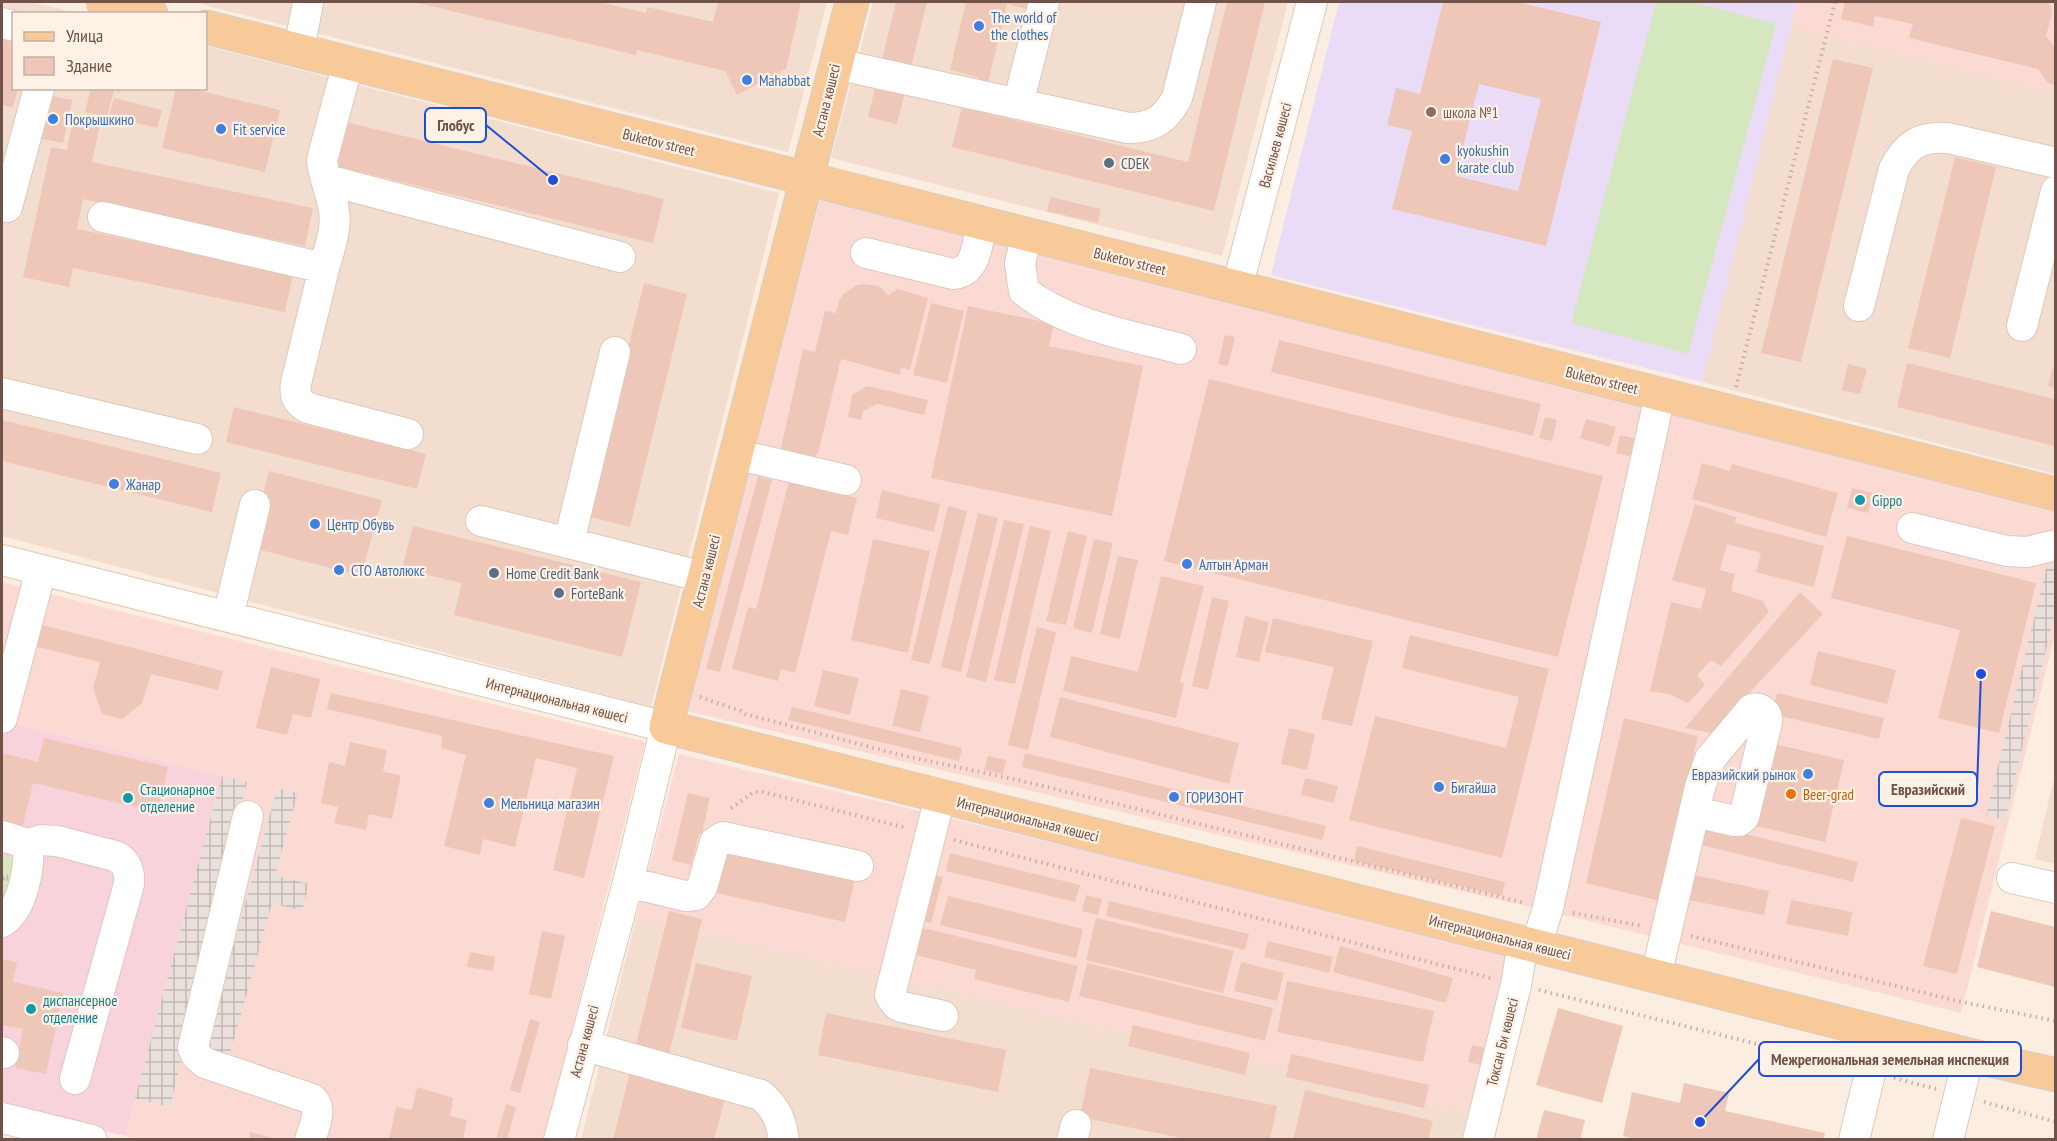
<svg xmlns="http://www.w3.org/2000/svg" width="2057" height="1141" font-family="'PT Sans Narrow',sans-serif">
	<defs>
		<pattern id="industrial-grid" width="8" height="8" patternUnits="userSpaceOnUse" patternTransform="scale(1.5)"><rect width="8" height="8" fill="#e9e0db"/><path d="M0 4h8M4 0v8" fill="none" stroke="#c1b8b4"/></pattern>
		<pattern id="grass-tufts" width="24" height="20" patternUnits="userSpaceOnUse" patternTransform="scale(1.5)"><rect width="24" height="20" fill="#d4e7bf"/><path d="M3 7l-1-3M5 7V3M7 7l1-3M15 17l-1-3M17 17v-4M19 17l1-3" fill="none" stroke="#b0be9d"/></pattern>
	</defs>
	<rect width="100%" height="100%" fill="#fbeddf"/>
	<!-- residential -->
	<path fill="#f2ddce" d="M2 2H30L77 13 14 14V88H206V46L779 193 651 707 2 536Z
		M192 2H827L788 152Z
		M873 2H1288L1222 256 831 158Z
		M1791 26 2055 93V474L1702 382Z
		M2055 774 2056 864H2055L2035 859Z
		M636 918 1468 1113 1461 1140H581Z"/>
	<!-- commercial -->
	<path fill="#fbdad3" d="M1797 2H2055V93L1791 26Z
		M820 200 2055 507V634L1961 1013 1560 914 687 711Z
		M2 582 645 742 544 1139 141 1140 125 1136 222 776 2 720Z
		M679 754 1509 951 1468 1113 636 918Z"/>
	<!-- industrial -->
	<path fill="url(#industrial-grid)" d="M2050 553 2055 554V612L2005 820 1986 815Z
		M169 764 247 782 170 1107 92 1088Z
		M277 788 298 793 275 875 309 884 302 911 272 903 229 1057 205 1051Z"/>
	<!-- education -->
	<path fill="#eadcf7" d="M1339 2H1797L1702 382 1271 275Z"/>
	<!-- medical -->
	<path fill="#f8d3dc" d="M2 720 222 776 125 1136 2 1106Z"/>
	<!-- grass -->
	<path fill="url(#grass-tufts)" d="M2 852 11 858 20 872 2 902Z"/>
	<!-- pitch -->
	<path fill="#d4e7bf" d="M1656 2H1691L1776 24 1688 354 1571 323Z"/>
	<!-- building -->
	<path fill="#efc7b8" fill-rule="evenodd" d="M414 2H599L646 13 647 7 713 22 718 2H801L786 69 737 95 725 71 637 50 636 55Z
		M896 2H927L897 124 868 117Z
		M966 2H1028L1026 9 1007 4 981 112 1188 162 1227 2H1265L1214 211 952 147 962 107 972 110 980 78 950 70Z
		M1443 2H1518L1601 22 1546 246 1392 209 1412 131 1387 125 1396 88 1420 94ZM1479 84 1541 99 1518 191 1456 176Z
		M1845 2H2004L2011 3 2012 2H2050L2052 13 2046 36 2055 47V85L2048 83 2038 69 1909 38 1913 24 1875 16 1873 27 1841 19Z
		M2 36 14 39V88H18L13 108 2 105Z
		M1833 59 1873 68 1801 362 1761 353Z
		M91 88H121L120 92 114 90 107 117 85 112Z
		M176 88H188L280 110 265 172 162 148Z
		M42 94 72 100 63 143 33 137Z
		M114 98 162 110 157 128 109 116Z
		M74 114 101 120 92 162 313 208 305 246 83 199 77 229 293 274 285 312 73 268 69 287 23 277 51 147 67 150Z
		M346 122 664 199 653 243 335 166Z
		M1955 157 1996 167 1950 358 1908 348Z
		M1050 197 1101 209 1098 223 1047 211Z
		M644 283 687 294 630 527 587 516Z
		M864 284 879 286 888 295 898 289 928 298 910 370 901 368 900 375 841 359 818 453 810 461 780 453 803 349 815 352 825 311 836 313 839 301 843 294 857 285Z
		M931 303 964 311 947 383 913 375Z
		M968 306 1054 324 1049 346 1143 366 1112 516 931 478Z
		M1225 335 1235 337 1228 366 1218 364Z
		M1279 340 1541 404 1533 436 1271 372Z
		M2055 360V388L2048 386Z
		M1907 363 2055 399V446L1897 407Z
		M1848 364 1867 369 1860 394 1842 390Z
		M1209 379 1603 476 1558 657 1164 561Z
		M867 386 928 400 924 415 877 404 863 411 861 420 848 417 852 395Z
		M234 407 426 454 417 489 226 442Z
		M1545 417 1557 420 1552 441 1539 438Z
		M1586 419 1616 427 1610 447 1580 438Z
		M2 420 221 473 212 512 2 461Z
		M1620 435 1637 439 1632 457 1616 453Z
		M1702 463 1730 471 1732 464 1838 493 1826 537 1692 499Z
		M269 471 382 500 361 576 249 547Z
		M758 476 772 480 720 672 706 669Z
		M789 481 857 498 848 535 831 531 795 673 781 669 778 681 732 669 748 607 756 609Z
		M1852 488 1873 493 1868 513 1847 508Z
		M882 490 940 504 934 532 876 518Z
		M1695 504 1736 517 1735 523 1824 546 1814 587 1756 572 1761 553 1727 544 1720 570 1735 574 1731 591 1763 601 1769 612 1721 666 1711 660 1697 675 1705 685 1688 703 1669 694 1650 691 1671 602 1701 609 1706 589 1672 580Z
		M948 506 967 511 930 664 911 660Z
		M978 513 998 518 961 672 941 667Z
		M1004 520 1024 524 986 682 966 677Z
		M413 526 641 582 622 657 454 615 462 583 402 569Z
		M1030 526 1051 531 1015 684 994 680Z
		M1068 531 1087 536 1066 625 1046 621Z
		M1847 536 2036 583 1999 733 1938 718 1960 630 1831 598Z
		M873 539 930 551 908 653 851 640Z
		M1094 539 1113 543 1092 633 1073 628Z
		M1118 556 1138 560 1120 639 1100 634Z
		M1161 576 1204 586 1180 682 1184 683 1176 718 1063 691 1071 656 1138 672Z
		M1800 592 1823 614 1712 733 1685 728Z
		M1212 597 1229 601 1208 690 1192 686Z
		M1245 616 1269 622 1259 662 1236 657Z
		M1273 618 1373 641 1352 726 1321 719 1334 667 1265 652Z
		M35 623 223 671 218 690 151 674 142 703 122 719 102 714 93 688 100 662 29 645Z
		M1037 627 1056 632 1028 750 1008 745Z
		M1410 635 1549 669 1502 858 1349 820 1375 716 1506 748 1519 697 1402 668Z
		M1818 651 1896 670 1887 704 1810 685Z
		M271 667 320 679 311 718 293 714 287 735 256 728Z
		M823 670 859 678 850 715 814 706Z
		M901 689 929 696 920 732 892 726Z
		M331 693 614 756 584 878 553 870 577 768 536 758 515 847 483 839 480 855 444 846 466 755 441 748 442 736 327 709Z
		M1777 693 1884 718 1879 739 1772 714Z
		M1060 697 1239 743 1229 784 1050 737Z
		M792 707 962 748 959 761 788 720Z
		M1624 718 1698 736 1660 901 1586 883Z
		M1289 728 1315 734 1307 770 1281 764Z
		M44 738 168 767 158 812 33 783 22 829 2 824V753L38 762Z
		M350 742 387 750 383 772 401 775 392 819 369 814 366 830 334 823 338 807 321 803 329 762 345 766Z
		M1775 744 1844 760 1825 842 1756 826Z
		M1025 753 1326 826 1322 840 1022 767Z
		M988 756 1006 760 1003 774 984 770Z
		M1889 770 1931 778 1927 795 1885 787Z
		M1305 778 1338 786 1334 803 1301 795Z
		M688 793 710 798 702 834H699L691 865 672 860Z
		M1961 818 1995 826 1957 974 1923 966Z
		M1706 824 1858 862 1853 882 1701 845Z
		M720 843 856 874 845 922 708 891Z
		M1357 846 1505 882 1502 896 1354 861Z
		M950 853 1080 885 1075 902 946 871Z
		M927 874 943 877 931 923 916 919Z
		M1694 875 1769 891 1764 915 1689 900Z
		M1086 895 1102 899 1098 915 1082 911Z
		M948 896 1083 929 1076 958 940 925Z
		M1791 900 1852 912 1848 936 1786 924Z
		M1109 901 1249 934 1245 950 1106 916Z
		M669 911 702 919 669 1055 635 1048Z
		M1991 911 2055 927V987L1977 967Z
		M1096 918 1234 951 1223 993 1086 960Z
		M915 926 1078 966 1069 1002 974 979 976 970 908 953Z
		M542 931 565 936 551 999 529 994Z
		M1268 941 1333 957 1329 973 1264 957Z
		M1340 946 1453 978 1446 1003 1333 972Z
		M470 952 495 957 493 971 467 967Z
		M2 959 17 962 13 982 63 993 46 1074 15 1068 23 1029 2 1025Z
		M1241 962 1284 973 1277 1001 1234 991Z
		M696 963 752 976 737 1041 681 1028Z
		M1087 963 1273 1008 1265 1041 1079 996Z
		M1287 981 1434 1011 1423 1062 1277 1032Z
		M1558 1008 1623 1026 1602 1103 1536 1085Z
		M826 1013 1006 1050 998 1092 818 1055Z
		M530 1019 540 1022 520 1093 510 1090Z
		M1133 1025 1250 1053 1245 1075 1128 1046Z
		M1472 1045 1489 1049 1485 1066 1468 1062Z
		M1291 1054 1429 1085 1424 1108 1286 1077Z
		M1090 1068 1277 1106 1270 1140H1191L1080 1117Z
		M630 1072 726 1095 714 1140H613Z
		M1684 1083 1729 1093 1725 1111 1825 1133 1823 1140H1638L1623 1136 1632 1092 1680 1103Z
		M417 1087 453 1098 450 1116 467 1120 463 1140H389L396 1107 412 1110Z
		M1305 1090 1433 1121 1428 1140H1293Z
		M506 1104 516 1107 507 1140H496Z
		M1544 1110 1585 1120 1580 1140H1536Z
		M250 1132 276 1139V1140H249Z"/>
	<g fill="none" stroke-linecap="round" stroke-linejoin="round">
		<!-- minor casing -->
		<g stroke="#dec8bc" stroke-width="32">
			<path id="minor" d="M2 23 14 26
				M299 51 308 2
				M836 64 1128 128C1153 128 1165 120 1177 98L1201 2
				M1018 104 1044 2
				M327 180 620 257
				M7 207 39 88
				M103 217 324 268C329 250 337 230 334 211 332 193 323 177 322 160L348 63
				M1026 236 1020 264 1024 291C1067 325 1129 335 1181 349
				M866 253 953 274C977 272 977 243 982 224
				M324 268 296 383C294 396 297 402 308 408L408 434
				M1237 288 1312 2
				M1859 306 1894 169C1907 144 1920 136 1948 138L2056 163
				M2022 326 2056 191
				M2 393 197 439
				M735 454 846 480
				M481 521 704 577
				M1912 528 2007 551 2027 552 2056 545
				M569 542 615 352
				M2 560 666 727 628 882 559 1140
				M228 617 255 505
				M2 718 41 570
				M940 797 890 995 896 1004 902 1007 943 1016
				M248 816 193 1048 197 1056 205 1063 312 1099C323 1109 314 1127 310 1140
				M2 836 28 844 41 840 57 841 115 856C127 862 130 871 129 884L75 1079
				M2012 878 2056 888
				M628 882 685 896 696 895 702 887 715 842 723 837 858 866
				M2 922C23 909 30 867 28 844
				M1536 946 1548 908 1660 395
				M1656 976 1700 787 1710 759 1752 709C1760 707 1768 712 1767 722L1744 817 1739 821H1735L1695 812
				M583 1045 761 1095C776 1108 781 1120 784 1140
				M2 1052 4 1053
				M2 1118 92 1140
				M1072 1140 1076 1125
				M1478 1140 1516 985 1523 943
				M1854 1140 1880 1032
				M1948 1140 1969 1055"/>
		</g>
		<!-- major casing -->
		<g stroke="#d7cfcc" stroke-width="35">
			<path id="major" d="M103 2 151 14
				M852 2 666 727 1969 1055 2056 1075
				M206 27 2056 494"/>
		</g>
		<!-- path -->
		<path stroke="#d3ab9c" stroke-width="4" stroke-dasharray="1.5 4.5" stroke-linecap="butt" d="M1736 387 1835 2
			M700 697 741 711 745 714 901 755 1022 781 1525 903
			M731 808 754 792H763L907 828
			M954 840 1491 978
			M1573 913 1643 926
			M1691 936 1958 1001 2056 1021
			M1539 990 1846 1066
			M1894 1078 1936 1089
			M1984 1102 2056 1122"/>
		<!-- minor -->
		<use href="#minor" stroke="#fff" stroke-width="30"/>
		<!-- major -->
		<use href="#major" stroke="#f8c999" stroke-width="33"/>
	</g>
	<!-- markers -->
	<g fill="#3f7fe0" stroke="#fef1e5" stroke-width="2">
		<circle cx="979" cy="26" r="6"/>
		<circle cx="747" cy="80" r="6"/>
		<circle cx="53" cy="119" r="6"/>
		<circle cx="221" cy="129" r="6"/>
		<circle cx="1445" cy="159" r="6"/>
		<circle cx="114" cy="484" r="6"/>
		<circle cx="315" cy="524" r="6"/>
		<circle cx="1187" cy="564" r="6"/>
		<circle cx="339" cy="570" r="6"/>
		<circle cx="1808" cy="774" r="6"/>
		<circle cx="1439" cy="787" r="6"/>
		<circle cx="1174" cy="797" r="6"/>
		<circle cx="489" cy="803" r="6"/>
	</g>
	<circle fill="#8d6e63" stroke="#fef1e5" stroke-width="2" cx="1431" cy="112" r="6"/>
	<g fill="#5c6f8a" stroke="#fef1e5" stroke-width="2">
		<circle cx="1109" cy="163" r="6"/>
		<circle cx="494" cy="573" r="6"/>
		<circle cx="559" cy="593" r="6"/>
	</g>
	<g fill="#0f9aa8" stroke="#fef1e5" stroke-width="2">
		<circle cx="1860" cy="500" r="6"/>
		<circle cx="128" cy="798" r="6"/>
		<circle cx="31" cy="1009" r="6"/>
	</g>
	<circle fill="#e8710a" stroke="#fef1e5" stroke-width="2" cx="1791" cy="794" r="6"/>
	<g text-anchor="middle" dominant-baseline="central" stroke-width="4.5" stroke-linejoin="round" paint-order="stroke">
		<!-- shop labels -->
		<g font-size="15" fill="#366cbe" stroke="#fef1e5" text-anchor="start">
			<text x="991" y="17">The world of<tspan x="991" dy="17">the clothes</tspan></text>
			<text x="759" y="80">Mahabbat</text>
			<text x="65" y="119">Покрышкино</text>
			<text x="233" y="129">Fit service</text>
			<text x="1457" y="150">kyokushin<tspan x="1457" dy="17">karate club</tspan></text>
			<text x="126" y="484">Жанар</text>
			<text x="327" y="524">Центр Обувь</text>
			<text x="1199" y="564">Алтын Арман</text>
			<text x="351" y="570">СТО Автолюкс</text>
			<text x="1796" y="774" text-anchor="end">Евразийский рынок</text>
			<text x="1451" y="787">Бигайша</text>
			<text x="1186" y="797">ГОРИЗОНТ</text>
			<text x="501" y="803">Мельница магазин</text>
		</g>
		<!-- street labels -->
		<g font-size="15" fill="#705248" stroke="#fef1e5">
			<text transform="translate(826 100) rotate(-76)">Астана көшесі</text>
			<text transform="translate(659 142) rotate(14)">Buketov street</text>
			<text transform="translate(1275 145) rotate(-75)">Васильев көшесі</text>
			<text transform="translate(1130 261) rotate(14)">Buketov street</text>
			<text transform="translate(1602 380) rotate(14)">Buketov street</text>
			<text transform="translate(706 571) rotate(-76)">Астана көшесі</text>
			<text transform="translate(557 700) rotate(14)">Интернациональная көшесі</text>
			<text transform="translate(1028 819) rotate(14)">Интернациональная көшесі</text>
			<text transform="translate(1500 937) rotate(14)">Интернациональная көшесі</text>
			<text transform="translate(584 1041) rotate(-75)">Астана көшесі</text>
			<text transform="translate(1502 1042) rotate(-76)">Токсан Би көшесі</text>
		</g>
		<!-- education labels -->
		<g font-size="15" fill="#785e54" stroke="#fef1e5" text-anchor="start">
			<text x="1443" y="112">школа №1</text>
		</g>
		<!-- service labels -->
		<g font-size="15" fill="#4e5e75" stroke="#fef1e5" text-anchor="start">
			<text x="1121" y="163">CDEK</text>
			<text x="506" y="573">Home Credit Bank</text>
			<text x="571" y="593">ForteBank</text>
		</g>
		<!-- culture labels -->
		<g font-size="15" fill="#0d838f" stroke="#fef1e5" text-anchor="start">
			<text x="1872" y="500">Gippo</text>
			<text x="140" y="789">Стационарное<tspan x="140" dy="17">отделение</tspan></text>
			<text x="43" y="1000">диспансерное<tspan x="43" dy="17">отделение</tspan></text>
		</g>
		<!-- food labels -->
		<g font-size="15" fill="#c56008" stroke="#fef1e5" text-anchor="start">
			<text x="1803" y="794">Beer-grad</text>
		</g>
	</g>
	<!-- callouts -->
	<path fill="none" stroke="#1d4ed8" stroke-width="2" d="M553 180L486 125M1981 674L1977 789M1700 1122L1759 1059"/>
	<g fill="#1d4ed8" stroke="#fef1e5" stroke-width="2">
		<circle cx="553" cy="180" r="6"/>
		<circle cx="1981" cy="674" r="6"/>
		<circle cx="1700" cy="1122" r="6"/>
	</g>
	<g fill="#fef1e5" stroke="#1d4ed8" stroke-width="2">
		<rect x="425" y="108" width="61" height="34" rx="6"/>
		<rect x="1879" y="772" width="98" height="34" rx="6"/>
		<rect x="1759" y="1042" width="262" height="34" rx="6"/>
	</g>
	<g font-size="16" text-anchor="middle" font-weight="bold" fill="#705248">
		<text x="456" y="131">Глобус</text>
		<text x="1928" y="795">Евразийский</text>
		<text x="1890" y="1065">Межрегиональная земельная инспекция</text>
	</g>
	<!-- border -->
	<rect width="2057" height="1141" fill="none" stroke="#705248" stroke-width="6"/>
	<!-- legend -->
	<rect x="12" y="12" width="195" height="78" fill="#fef1e5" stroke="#c5b1a6" stroke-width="1.5"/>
	<rect x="24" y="32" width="30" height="9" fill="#f8c999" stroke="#c5b1a6" stroke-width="1.5"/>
	<text x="66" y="42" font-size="18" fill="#705248">Улица</text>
	<rect x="24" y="57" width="30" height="18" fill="#efc7b8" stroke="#c5b1a6" stroke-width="1.5"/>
	<text x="66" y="72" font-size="18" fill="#705248">Здание</text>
</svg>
